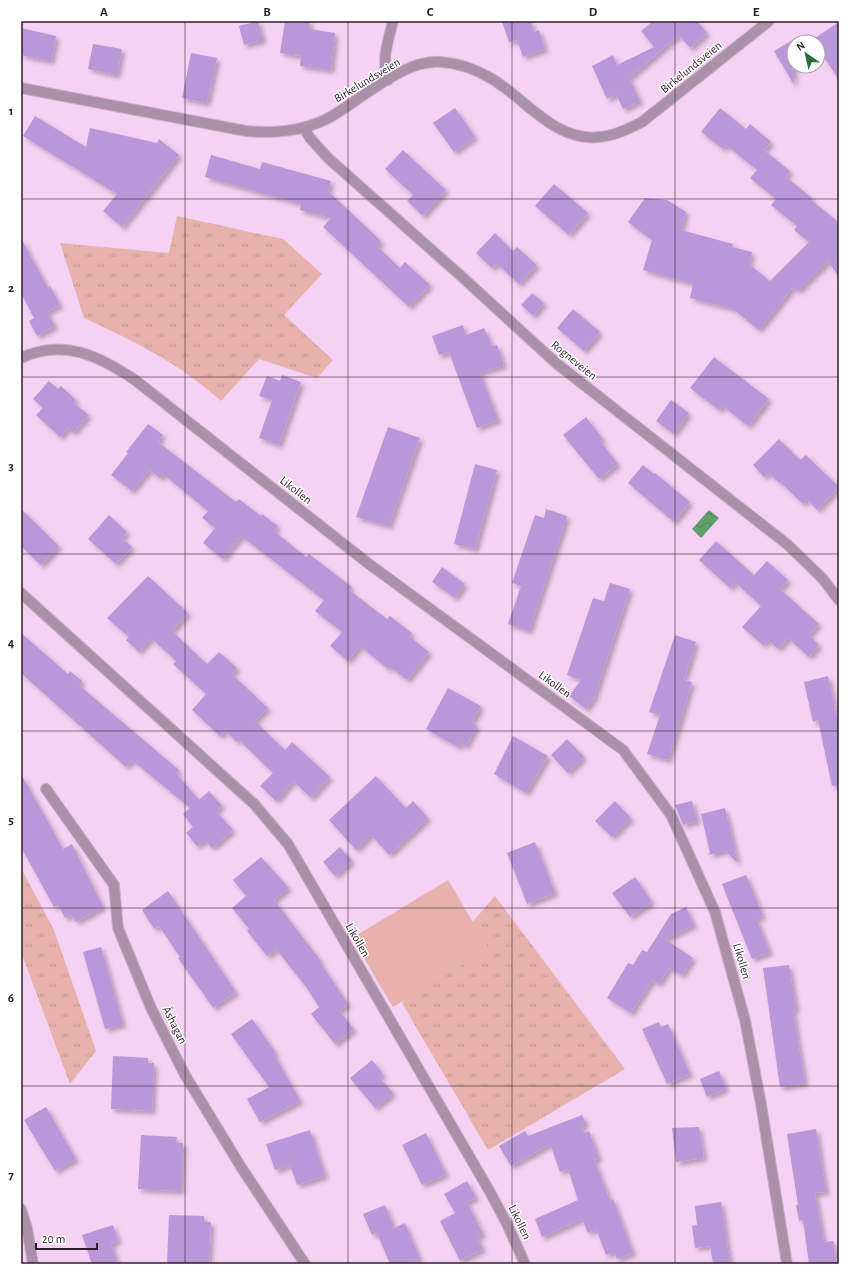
<svg xmlns="http://www.w3.org/2000/svg" width="860" height="1285" font-family="'Alegreya Sans',sans-serif">
	<defs>
		<pattern id="grass-tufts" width="24" height="20" patternUnits="userSpaceOnUse"><rect width="24" height="20" fill="#e6b2ab"/><path d="M3 7l-1-3M5 7V3M7 7l1-3M15 17l-1-3M17 17v-4M19 17l1-3" fill="none" stroke="#c59993"/></pattern>
		<pattern id="water-waves" width="16" height="10" patternUnits="userSpaceOnUse"><rect width="16" height="10" fill="#62a06b"/><path d="M0 5q4-4 8 0t8 0" fill="none" stroke="#518258"/></pattern>
		<filter id="shadow"><feDropShadow dx="3.5" dy="3.5" stdDeviation="2" flood-color="#0004"/></filter>
	</defs>
	<rect width="100%" height="100%" fill="#f5d1f3"/>
	<!-- grass -->
	<path fill="url(#grass-tufts)" d="M177 216 283 239 322 274 284 315 333 360 317 378 259 359 221 401C178 362 135 342 84 318L60 243 169 253Z
		M21 868 54 930 96 1051 70 1084 21 952Z
		M495 896 625 1069 488 1150 402 1003Z"/>
	<!-- pitch -->
	<path fill="#e6b2ab" d="M448 880 489 949 393 1007 352 938Z"/>
	<!-- water -->
	<path fill="url(#water-waves)" d="M709 510 719 518 701 538 692 529Z"/>
	<!-- building -->
	<path fill="#b997d9" filter="url(#shadow)" d="M258 21 263 40 244 45 239 26Z
		M285 21H310L309 29 335 33 331 70 300 66 301 56 280 53Z
		M502 21H531L534 32 539 30 545 49 523 57 517 40 509 42Z
		M653 21H697L707 33 690 48 679 35 629 78 640 101 623 109 616 94 607 99 592 66 613 55 617 65 654 47 641 31Z
		M839 22V80L818 48V42L812 40Z
		M21 28 56 36 51 61 21 55Z
		M794 39V85L774 51Z
		M93 44 122 49 117 75 88 69Z
		M191 53 217 58 207 103 182 98Z
		M455 108 475 137 454 152 433 123Z
		M720 108 746 129 750 124 771 142 764 150 790 171 786 177 812 198 811 200 837 221 838 225 839 277 828 261 798 291 793 287 759 330 733 309 690 298 693 284 643 270 652 240 628 222 645 198 667 200 686 212 681 230 733 244 732 247 752 252 749 264 770 281 809 242 794 230 797 226 771 205 776 199 750 178 757 170 726 145 723 149 701 132Z
		M35 116 86 147 90 128 157 143 159 139 179 155 122 227 103 211 117 194 23 136Z
		M403 150 446 190 423 216 407 201 413 195 385 169Z
		M211 155 260 169 262 162 331 181 328 191 381 241 377 246 400 268 405 262 430 285 409 307 323 227 331 218 300 210 301 204 205 177Z
		M554 184 588 213 569 235 535 206Z
		M495 233 513 251 517 247 537 265 519 284 497 264 492 268 476 253Z
		M21 238 48 288 50 286 60 305 47 312 55 326 37 336 29 321 34 318 21 293Z
		M532 293 544 303 533 316 521 305Z
		M573 309 600 332 584 351 557 328Z
		M463 325 466 335 484 328 492 346 497 345 504 365 480 373 498 420 477 428 449 352 439 355 432 336Z
		M714 357 769 399 748 426 723 406 719 410 690 388Z
		M282 375 301 382 279 445 259 438 272 400 259 396 267 376 280 381Z
		M49 381 58 389 61 386 76 400 74 403 89 415 73 433 68 428 60 437 36 415 43 408 33 399Z
		M671 400 689 413 674 434 656 421Z
		M586 417 603 439 600 441 618 464 599 479 563 435Z
		M148 424 163 435 158 442 236 502 239 499 261 516 262 514 278 526 274 531 306 557 309 554 352 587 349 590 387 619 390 616 412 633 409 636 429 652 407 680 390 667 388 669 360 646 348 661 330 646 342 632 315 611 324 600 241 536 223 559 203 543 215 528 202 518 208 511 163 474 160 478 149 470 132 491 111 475 128 453 126 452Z
		M388 427 420 438 389 526 356 517Z
		M779 439 800 460 806 455 839 487 817 510 807 499 803 504 780 482 779 483 769 473 764 477 753 465Z
		M475 464 497 470 475 549 454 544Z
		M643 465 654 474 655 473 690 502 674 522 628 483Z
		M21 509 59 546 41 565 21 546Z
		M546 509 567 516 529 631 508 624 521 586 512 583 535 515 544 518Z
		M109 515 127 532 122 538 132 547 116 564 88 539Z
		M716 541 754 575 767 561 788 580 780 589 819 624 809 635 819 645 809 657 788 638 778 649 768 640 763 645 742 627 761 606 735 582 730 588 699 560Z
		M442 567 465 584 455 598 432 582Z
		M148 576 188 613 172 631 207 664 219 652 237 668 232 674 268 708 255 721 285 750 292 742 330 777 311 798 293 781 276 801 260 786 273 773 268 768 239 740 237 742 225 731 220 736 192 710 206 694 173 664 176 661 151 638 139 652 126 640 129 637 107 618Z
		M610 583 630 589 594 698 586 709 569 696 581 680 567 675 593 598 604 601Z
		M21 633 68 674 70 671 82 681 79 685 87 692 179 770 176 773 199 800 209 791 222 806 216 811 233 830 212 848 205 840 197 846 186 833 193 827 183 814 190 808 132 760 126 767 21 673Z
		M675 635 696 642 684 680 692 682 668 760 647 754 660 715 649 712Z
		M828 676 839 726V785L832 786 818 720 813 722 804 682Z
		M448 688 481 706 472 722 477 726 466 746 460 743 458 747 426 729Z
		M513 736 548 756 526 793 494 774Z
		M567 739 584 757 568 773 551 755Z
		M21 774 63 849 72 844 103 907 76 922 71 915 65 918 58 905 54 907 21 847Z
		M376 776 406 808 413 801 428 818 389 855 371 835 356 850 329 820Z
		M615 801 631 818 612 837 595 821Z
		M692 801 697 821 683 825 675 805Z
		M725 808 733 841 738 863 725 851 708 855 710 853 701 814Z
		M535 842 555 893 527 904 507 853Z
		M340 847 352 861 335 876 323 862Z
		M261 857 289 888 274 900 321 961 320 962 348 1004 339 1011 354 1029 335 1044 311 1014 319 1007 306 987 276 949 267 956 247 931 249 929 232 908 246 896 233 880Z
		M746 875 763 916 756 918 770 952 752 959 722 884Z
		M635 877 652 902 630 917 612 893Z
		M168 891 236 992 213 1008 178 958 180 957 159 926 154 929 142 910Z
		M686 907 694 925 665 939 693 958 682 975 669 968 659 984 652 980 631 1013 607 998 628 963 633 965 642 950 647 952 671 914Z
		M101 947 123 1024 105 1029 83 952Z
		M789 965 796 1009 793 1010 805 1083 780 1087 763 968Z
		M252 1019 276 1053 274 1054 300 1101 260 1122 247 1099 269 1087 231 1034Z
		M659 1022 661 1027 668 1024 690 1074 667 1084 642 1029Z
		M113 1056 148 1058V1063H154L152 1111 111 1109Z
		M372 1060 383 1074 379 1077 393 1093 375 1108 350 1078Z
		M719 1071 726 1089 707 1097 700 1079Z
		M46 1107 76 1159 55 1171 24 1120Z
		M582 1115 586 1124 581 1126 584 1133 589 1131 599 1158 594 1160 610 1200 613 1199 633 1253 617 1259 614 1252 606 1255 596 1229 588 1233 582 1219 542 1237 535 1219 578 1200 568 1169 560 1172 550 1144 511 1166 499 1146 525 1131 528 1136Z
		M699 1127 704 1158 676 1162 672 1128Z
		M816 1129 826 1192 815 1193 824 1242 833 1241 837 1264H809L803 1220 799 1221 796 1205H798L787 1134Z
		M310 1130 325 1176 297 1185 290 1165 275 1170 266 1144Z
		M426 1133 446 1174 422 1185 402 1145Z
		M141 1135 177 1137 176 1143H183L181 1191 138 1189Z
		M467 1181 476 1198 467 1202 483 1234 477 1237 483 1249 460 1261 440 1221 455 1213 444 1194Z
		M721 1202 730 1264H713L710 1246 695 1248 692 1226 697 1225 695 1206Z
		M385 1205 394 1228 405 1223 420 1259 407 1264H390L377 1233 372 1235 363 1214Z
		M169 1215 204 1216V1222H211L209 1264H167Z
		M113 1225 118 1241 111 1244 118 1264H92L82 1235Z"/>
	<g fill="none" stroke-linecap="round" stroke-linejoin="round">
		<!-- minor casing -->
		<g stroke="#d1b1cf" stroke-width="12">
			<path id="minor" d="M388 80C381 60 388 41 393 21
				M21 88 246 131C277 134 307 131 334 115 364 97 405 59 441 62 459 63 477 70 492 79 526 99 555 142 599 137 614 136 628 129 642 122L769 21
				M304 128 310 138 328 158 461 276 556 363 788 545 822 578 839 600
				M21 358C64 338 99 356 135 380L369 564 623 750 671 815 715 912 745 1020 761 1104 787 1264
				M21 593 254 804 288 844 490 1192 507 1224 525 1264
				M46 789 114 885 118 928 151 1008 185 1075 241 1167 305 1264
				M21 1209 27 1228 33 1264"/>
		</g>
		<!-- minor -->
		<use href="#minor" stroke="#aa90a8" stroke-width="10"/>
	</g>
	<!-- grid -->
	<path fill="none" stroke="#2b1e2a" stroke-width="1" stroke-opacity="0.55" d="M185 21V1264M348 21V1264M512 21V1264M675 21V1264M21 199H839M21 377H839M21 554H839M21 731H839M21 908H839M21 1086H839"/>
	<g text-anchor="middle" dominant-baseline="central" stroke-width="3" stroke-linejoin="round" paint-order="stroke">
		<!-- street labels -->
		<g font-size="12" fill="#2b1e2a" stroke="#fff">
			<text transform="translate(691 67) rotate(-39)">Birkelundsveien</text>
			<text transform="translate(367 80) rotate(-31)">Birkelundsveien</text>
			<text transform="translate(574 360) rotate(39)">Rogneveien</text>
			<text transform="translate(296 490) rotate(38)">Likollen</text>
			<text transform="translate(555 684) rotate(36)">Likollen</text>
			<text transform="translate(358 940) rotate(60)">Likollen</text>
			<text transform="translate(742 961) rotate(74)">Likollen</text>
			<text transform="translate(175 1025) rotate(63)">Åshagan</text>
			<text transform="translate(520 1222) rotate(64)">Likollen</text>
		</g>
	</g>
	<!-- border -->
	<rect width="860" height="1285" fill="none" stroke="#ffffff" stroke-width="44"/>
	<!-- north arrow -->
	<g transform="translate(806 54) rotate(326)"><circle r="19" fill="#ffffff" stroke="#aaa5aa"/>
	<path d="M0-3L7 15L0 10L-7 15Z" fill="#2b6e39"/>
	<text y="-6" font-size="11" font-weight="bold" text-anchor="middle" fill="#2b1e2a">N</text>
	</g>
	<!-- scale -->
	<path d="M36 1243v6h61v-6" fill="none" stroke="#2b1e2a" stroke-width="2"/>
	<text x="42" y="1243" font-size="12" fill="#2b1e2a" stroke="#ffffff" stroke-width="3" paint-order="stroke">20 m</text>
	<rect x="22" y="22" width="816" height="1241" fill="none" stroke="#2b1e2a" stroke-width="1.5"/>
	<g font-size="13" text-anchor="middle" font-weight="bold" fill="#2b1e2a">
		<text x="104" y="16">A</text>
		<text x="267" y="16">B</text>
		<text x="430" y="16">C</text>
		<text x="593" y="16">D</text>
		<text x="756" y="16">E</text>
		<text x="11" y="115">1</text>
		<text x="11" y="292">2</text>
		<text x="11" y="470">3</text>
		<text x="11" y="647">4</text>
		<text x="11" y="824">5</text>
		<text x="11" y="1002">6</text>
		<text x="11" y="1179">7</text>
	</g>
</svg>
